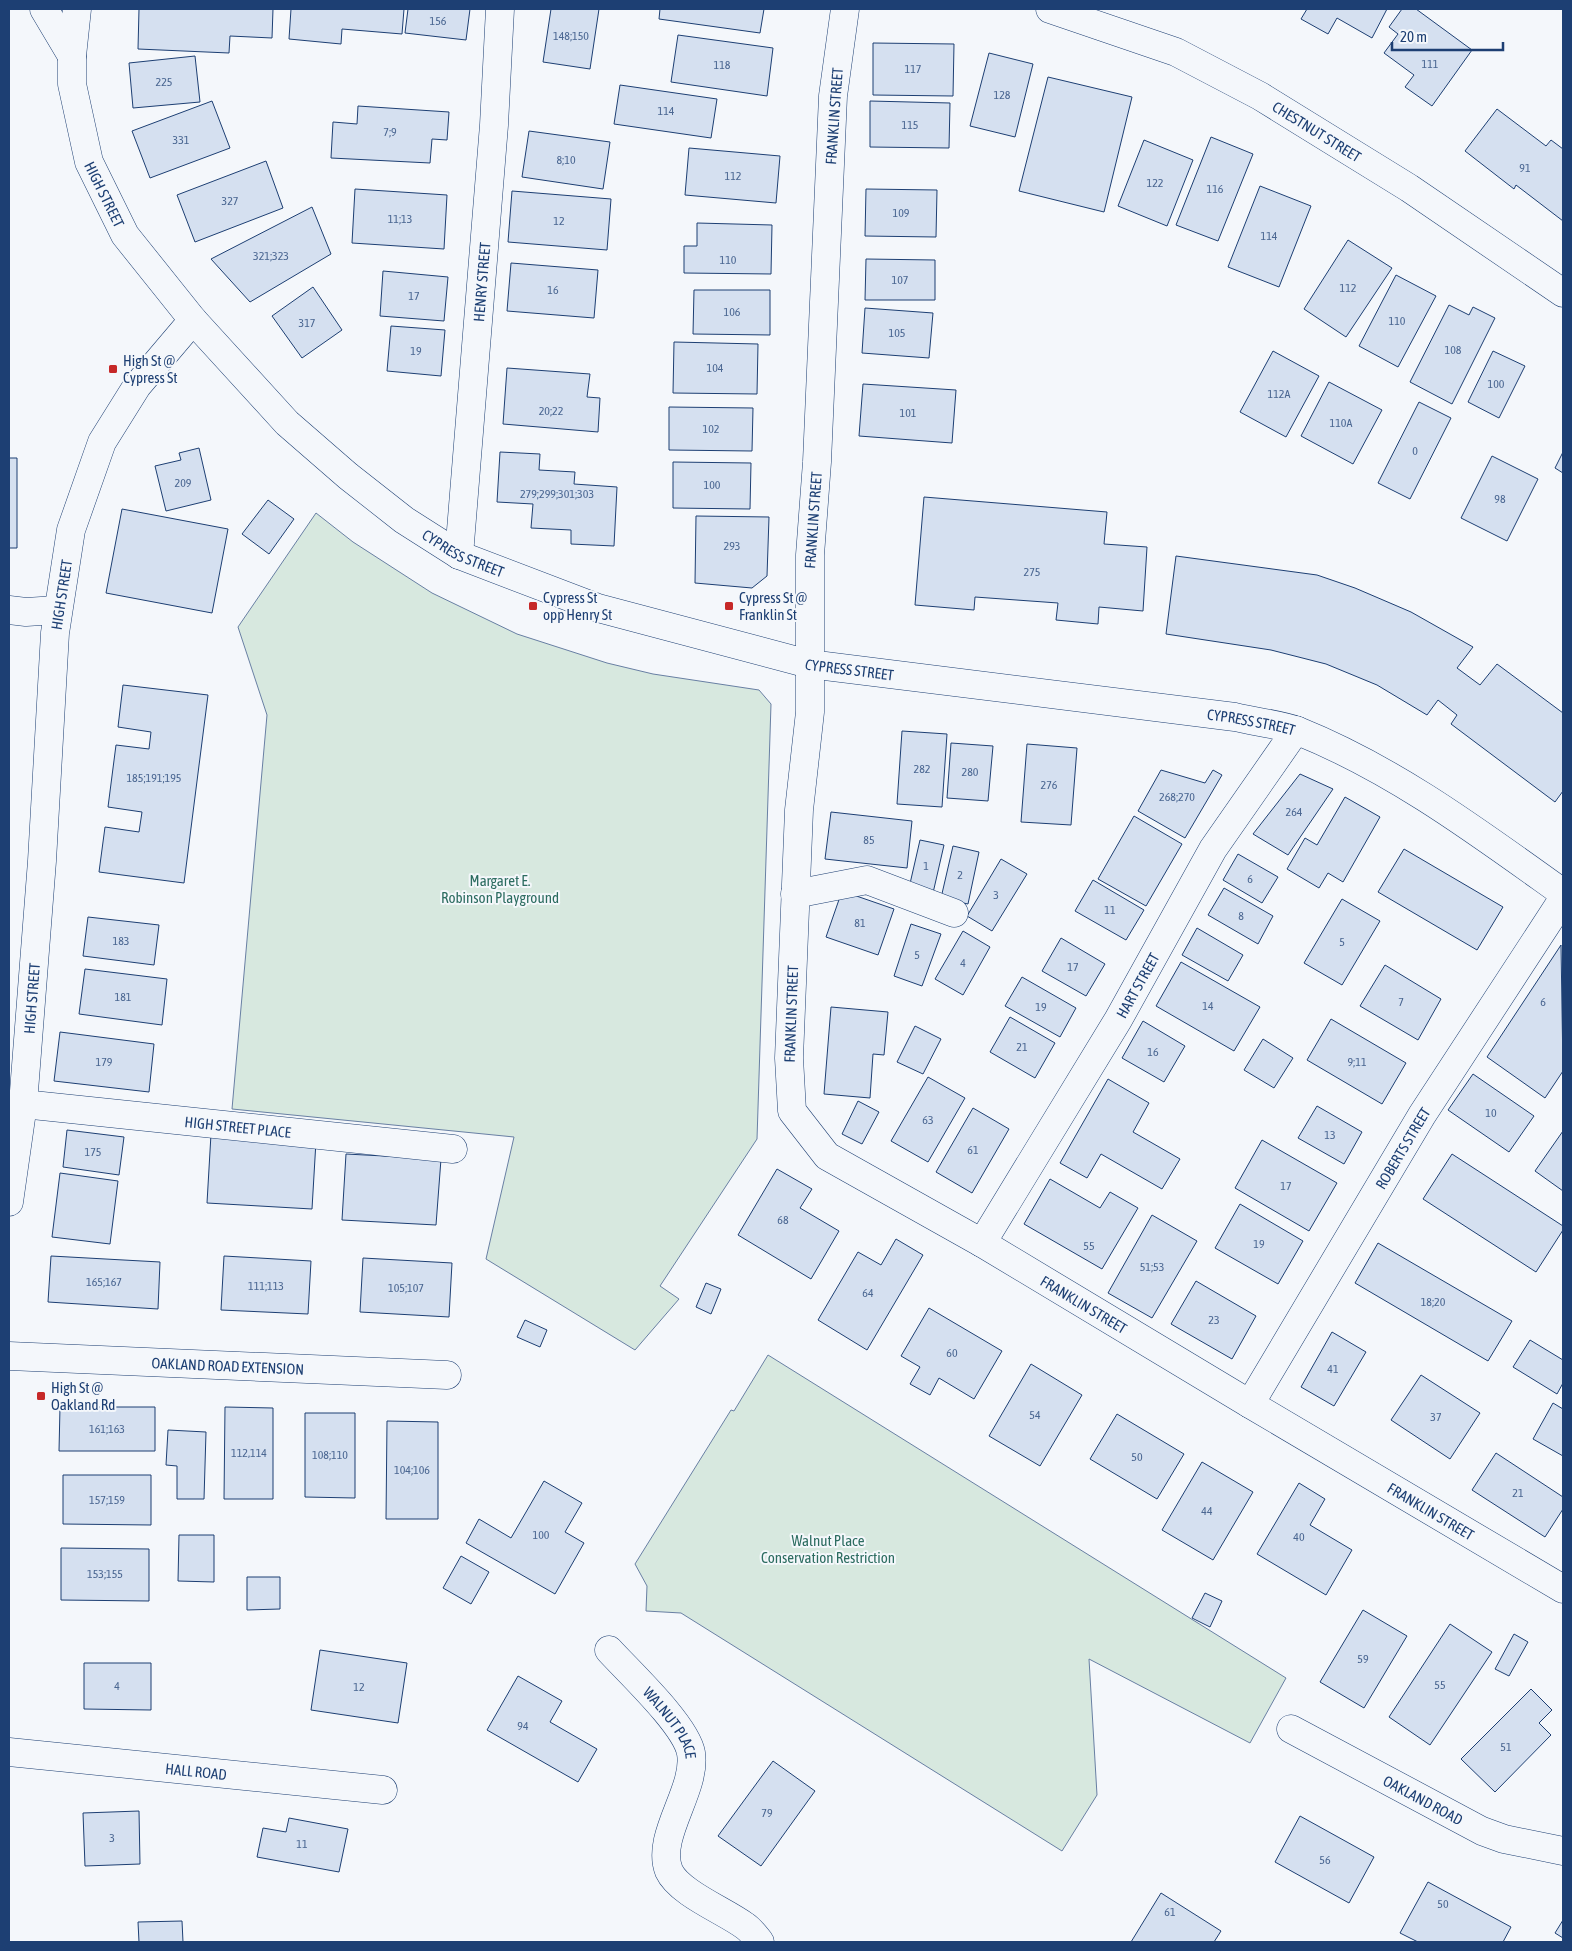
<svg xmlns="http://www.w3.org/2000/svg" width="1572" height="1951" font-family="'Asap Condensed',sans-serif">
	<rect width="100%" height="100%" fill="#f4f7fb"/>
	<!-- green -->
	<path fill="#d7e8df" stroke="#687fa3" d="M316 513 353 542 432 593 517 634 607 663 653 674 759 690 771 704 757 1139 660 1286 679 1299 635 1350 486 1259 514 1137 232 1109 267 715 238 627Z
		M768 1355 1286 1678 1250 1743 1089 1659 1097 1795 1062 1851 681 1613 646 1611 647 1586 635 1564 731 1410 734 1411Z"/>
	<!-- building -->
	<path fill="#d5e0f0" stroke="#1d3f73" d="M139 9H273L272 38 230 36 229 53 138 49Z
		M291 9H404L402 34 342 29 341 44 289 39Z
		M408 9H470L466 40 405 33Z
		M551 9H599L590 69 543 62Z
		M660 9H764L760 33 659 19Z
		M1307 9H1387L1372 38 1337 18 1328 34 1301 19Z
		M1402 9H1416L1472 50 1432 106 1405 87 1414 75 1384 53 1398 34 1389 27Z
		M678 35 773 48 767 96 671 82Z
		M873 43 954 44 953 96 873 95Z
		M989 53 1033 64 1015 137 970 126Z
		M195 56 200 102 133 108 129 63Z
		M1048 77 1132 97 1104 212 1019 191Z
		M620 85 717 99 711 138 614 124Z
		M212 101 230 148 150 178 132 131Z
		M870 101 950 103 949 148 870 147Z
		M358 106 449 112 447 140 432 139 430 163 331 158 333 122 357 124Z
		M1497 109 1546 146 1551 140 1563 149V221L1516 185 1514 189 1465 151Z
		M529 131 610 142 603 189 522 177Z
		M1211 137 1253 154 1218 241 1176 225Z
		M1144 140 1193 160 1167 226 1118 206Z
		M689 148 780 156 776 203 685 195Z
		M266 161 283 208 195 242 177 195Z
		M1260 186 1311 206 1279 287 1228 267Z
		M355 189 447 195 444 249 352 243Z
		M866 189 937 190 936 237 865 236Z
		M512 191 611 199 607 250 508 242Z
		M312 207 331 254 250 302 211 259Z
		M697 223 772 225 771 274 684 273V246H697Z
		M1348 240 1392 268 1346 337 1304 309Z
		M866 259 935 260V300H865Z
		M511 263 598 270 594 318 507 311Z
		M383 271 448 277 444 321 380 316Z
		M1396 275 1436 296 1398 367 1359 346Z
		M313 287 342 330 302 358 272 316Z
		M694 290H770V335L693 334Z
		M1449 305 1469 315 1473 307 1495 318 1452 404 1410 382Z
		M865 308 933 313 929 358 862 353Z
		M391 326 445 330 441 376 387 371Z
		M674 342 758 344 757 394 673 393Z
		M1273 351 1319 376 1286 437 1240 412Z
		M1493 351 1525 366 1499 418 1468 402Z
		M507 368 590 374 587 397 600 398 598 432 503 424Z
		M1329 382 1382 410 1353 464 1301 436Z
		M863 384 956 390 952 443 859 436Z
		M1419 402 1451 418 1410 499 1378 483Z
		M669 407 753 408 752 451 669 450Z
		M199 448 211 500 166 511 155 466 181 460 179 453Z
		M500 452 540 454 539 470 575 472 574 484 617 487 614 546 571 544V530L531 528 533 504 497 502Z
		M1563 452V473L1555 468Z
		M1492 456 1538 479 1507 541 1461 518Z
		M9 458H17V548H9Z
		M673 462 751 463 750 509 673 508Z
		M924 497 1107 512 1104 544 1147 547 1143 611 1099 607 1098 624 1056 620 1058 603 975 597 974 610 915 605Z
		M268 500 294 519 269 554 242 534Z
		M122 509 228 529 212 613 106 593Z
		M696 516 769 517 767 576 752 588 695 583Z
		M1176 556 1317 575 1355 588 1411 612 1473 647 1457 668 1480 685 1497 664 1563 713V791L1555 802 1451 724 1457 715 1438 700 1427 715 1377 685 1326 664 1271 650 1166 634Z
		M123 685 208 695 184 883 99 872 105 827 139 832 142 812 108 807 116 745 149 749 151 732 118 727Z
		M902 731 947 734 942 807 897 804Z
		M951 743 993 746 988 801 947 798Z
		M1027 744 1077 748 1071 825 1021 822Z
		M1161 770 1205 783 1213 770 1222 775 1185 838 1138 811Z
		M1300 774 1333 789 1288 855 1253 834Z
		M1345 797 1380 817 1343 882 1328 873 1319 888 1287 869 1305 838 1317 845Z
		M831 812 912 821 907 868 825 859Z
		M1134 816 1182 844 1146 906 1098 879Z
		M920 840 944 845 933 893 909 888Z
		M953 846 979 852 968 904 941 898Z
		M1404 849 1503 907 1477 950 1378 892Z
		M1238 854 1278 877 1262 903 1223 880Z
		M1001 859 1027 874 992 931 967 916Z
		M1093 880 1144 910 1126 940 1075 911Z
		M1224 888 1273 916 1258 944 1208 915Z
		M842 891 894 909 878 955 826 937Z
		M1342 899 1380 921 1342 985 1304 963Z
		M88 917 159 925 154 965 83 956Z
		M911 924 941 934 922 986 894 976Z
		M1197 928 1243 955 1228 981 1182 955Z
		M963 931 990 947 963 995 935 979Z
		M1061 938 1105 964 1086 996 1042 971Z
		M1561 945 1563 1071 1545 1098 1487 1057Z
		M1181 962 1260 1007 1234 1051 1156 1006Z
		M1385 965 1441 999 1418 1040 1360 1006Z
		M85 969 167 979 162 1025 79 1014Z
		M1022 977 1076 1008 1060 1037 1005 1006Z
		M831 1007 888 1012 884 1055 873 1054 870 1098 824 1094Z
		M1010 1017 1055 1043 1035 1078 990 1052Z
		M1331 1019 1406 1063 1382 1104 1307 1060Z
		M1143 1021 1185 1046 1164 1082 1122 1058Z
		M915 1026 941 1039 923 1074 897 1062Z
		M60 1032 154 1044 149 1092 54 1081Z
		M1263 1039 1293 1058 1274 1088 1244 1070Z
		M1473 1074 1534 1116 1509 1152 1448 1110Z
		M928 1077 965 1098 928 1162 891 1141Z
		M1108 1079 1149 1103 1133 1132 1180 1159 1162 1189 1101 1154 1087 1178 1060 1163Z
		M858 1101 879 1112 862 1144 842 1134Z
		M1317 1106 1362 1132 1344 1164 1298 1138Z
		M973 1108 1009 1129 972 1193 936 1172Z
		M67 1130 124 1137 119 1175 63 1167Z
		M1563 1131V1191L1535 1171Z
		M211 1134 316 1141 312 1209 207 1203Z
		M1262 1140 1337 1183 1309 1231 1235 1188Z
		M346 1154 441 1159 436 1225 342 1220Z
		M1452 1154 1563 1226V1230L1536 1272 1423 1199Z
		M777 1169 812 1189 800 1208 839 1231 811 1279 738 1235Z
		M60 1173 118 1181 110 1244 52 1237Z
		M1050 1179 1100 1208 1110 1192 1138 1208 1102 1269 1024 1224Z
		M1240 1204 1303 1241 1278 1284 1215 1248Z
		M1152 1215 1197 1241 1152 1318 1108 1293Z
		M896 1239 923 1255 867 1350 818 1320 858 1252 881 1265Z
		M1378 1243 1512 1321 1488 1361 1355 1283Z
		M51 1256 160 1262 158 1309 48 1302Z
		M224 1256 311 1261 308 1314 221 1310Z
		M363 1258 452 1263 449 1317 360 1312Z
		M1196 1281 1256 1316 1232 1359 1171 1324Z
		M706 1283 721 1289 711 1314 696 1307Z
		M929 1308 1002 1351 974 1399 939 1378 930 1395 910 1384 920 1367 901 1356Z
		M525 1320 547 1330 540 1347 517 1337Z
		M1332 1332 1366 1352 1334 1406 1301 1387Z
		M1530 1340 1563 1360V1383L1557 1394 1513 1367Z
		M1031 1364 1082 1395 1040 1466 989 1436Z
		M1421 1375 1480 1413 1450 1459 1391 1420Z
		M1553 1403 1563 1409V1456L1533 1439Z
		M60 1407H155V1451H59Z
		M225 1407 273 1408V1499H224Z
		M305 1413H355V1498L305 1497Z
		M1117 1414 1184 1454 1157 1499 1090 1459Z
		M387 1421 438 1422V1519H386Z
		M168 1430 206 1432 204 1499H177V1466L166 1465Z
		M1496 1453 1563 1497V1509L1545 1537 1472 1490Z
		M1202 1462 1253 1492 1213 1560 1162 1530Z
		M63 1475H151V1525L63 1524Z
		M544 1481 582 1503 565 1532 584 1543 555 1594 466 1543 479 1519 511 1538Z
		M1299 1483 1325 1499 1310 1525 1352 1550 1326 1595 1257 1554Z
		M179 1535H214V1582L178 1581Z
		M61 1548 149 1549V1601L61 1600Z
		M461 1556 489 1572 471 1604 443 1588Z
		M247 1577H280V1609L247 1610Z
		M1205 1593 1222 1601 1210 1627 1192 1618Z
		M1363 1610 1407 1636 1364 1708 1320 1682Z
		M1450 1624 1492 1652 1430 1745 1389 1717Z
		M1514 1634 1528 1642 1509 1676 1495 1669Z
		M320 1650 407 1663 398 1723 311 1710Z
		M84 1663H151V1710L84 1709Z
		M518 1676 562 1701 550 1722 597 1749 578 1782 487 1730Z
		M1531 1689 1552 1710 1539 1723 1551 1735 1495 1792 1461 1759Z
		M773 1761 815 1791 761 1866 718 1836Z
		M139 1811 140 1864 85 1866 83 1813Z
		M1300 1816 1374 1857 1349 1903 1275 1862Z
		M289 1818 348 1829 339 1872 257 1857 263 1828 286 1832Z
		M1428 1882 1511 1927 1503 1942H1418L1400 1933Z
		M1161 1893 1221 1931 1214 1942H1131Z
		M1563 1920V1938L1555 1933Z
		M182 1921 183 1942H139L138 1922Z"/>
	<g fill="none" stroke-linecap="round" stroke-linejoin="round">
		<!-- minor casing -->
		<g stroke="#1d3f73" stroke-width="29">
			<g id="minor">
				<path id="s1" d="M845 9 833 96 817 462 810 555V712L799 810 789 1058 792 1111 827 1156 982 1243 1250 1404 1563 1589"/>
				<path id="s2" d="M459 555 494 125 500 9"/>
				<path d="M9 610 26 612 57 610"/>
				<path d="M795 894 867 880 954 913"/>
				<path id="s3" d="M23 1104 453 1149"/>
				<path id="s4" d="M982 1243 1118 1020 1213 849 1296 730"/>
				<path id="s5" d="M9 1356 447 1375"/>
				<path id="s6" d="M1250 1404 1422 1115 1563 899"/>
				<path id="s7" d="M609 1650C629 1672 686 1725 691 1753 697 1790 655 1836 669 1871 679 1893 725 1911 745 1926 751 1930 756 1937 760 1942"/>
				<path id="s8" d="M1291 1729 1482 1831 1504 1839 1563 1851"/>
				<path id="s9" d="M9 1752 383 1790"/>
			</g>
		</g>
		<!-- tertiary casing -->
		<g stroke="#1d3f73" stroke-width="29">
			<g id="tertiary">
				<path id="s10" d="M1050 9 1176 52 1260 96 1409 188 1563 293"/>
				<path id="s11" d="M9 1202 23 1104 42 861 55 633 71 530 102 442 137 386 193 320"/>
			</g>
		</g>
		<!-- secondary casing -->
		<g stroke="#1d3f73" stroke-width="29">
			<g id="secondary">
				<path d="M44 9 72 56"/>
				<path id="s12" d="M77 9 72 56V84L89 162 125 235 193 320 287 423 348 476 404 520 459 555 598 608 809 664 1235 717C1255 722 1279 724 1298 731 1395 770 1479 833 1563 893"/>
			</g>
		</g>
		<!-- minor -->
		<use href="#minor" stroke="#f4f7fb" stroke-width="28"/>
		<!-- tertiary -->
		<use href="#tertiary" stroke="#f4f7fb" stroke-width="28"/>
		<!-- secondary -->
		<use href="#secondary" stroke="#f4f7fb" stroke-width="28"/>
	</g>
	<!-- markers -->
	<g fill="#c62828" stroke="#f4f7fb" stroke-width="2">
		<rect x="108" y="364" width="10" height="10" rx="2.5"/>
		<rect x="528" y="601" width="10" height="10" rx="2.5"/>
		<rect x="724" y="601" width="10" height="10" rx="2.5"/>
		<rect x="36" y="1391" width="10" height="10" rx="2.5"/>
	</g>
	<g text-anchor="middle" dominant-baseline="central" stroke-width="4" stroke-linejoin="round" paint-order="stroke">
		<!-- number labels -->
		<g font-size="12" fill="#4b6792">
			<text x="438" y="21">156</text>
			<text x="571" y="36">148;150</text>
			<text x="1430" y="64">111</text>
			<text x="722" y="65">118</text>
			<text x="913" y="69">117</text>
			<text x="164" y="82">225</text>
			<text x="1002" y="95">128</text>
			<text x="666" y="111">114</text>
			<text x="910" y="125">115</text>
			<text x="390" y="132">7;9</text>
			<text x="181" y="140">331</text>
			<text x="566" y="160">8;10</text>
			<text x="1525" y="168">91</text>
			<text x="733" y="176">112</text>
			<text x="1155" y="183">122</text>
			<text x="1215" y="189">116</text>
			<text x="230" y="201">327</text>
			<text x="901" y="213">109</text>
			<text x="400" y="219">11;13</text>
			<text x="559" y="221">12</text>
			<text x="1269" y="236">114</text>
			<text x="271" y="256">321;323</text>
			<text x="728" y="260">110</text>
			<text x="900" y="280">107</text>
			<text x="1348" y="288">112</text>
			<text x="553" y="290">16</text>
			<text x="414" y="296">17</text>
			<text x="732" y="312">106</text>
			<text x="1397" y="321">110</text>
			<text x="307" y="323">317</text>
			<text x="897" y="333">105</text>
			<text x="1453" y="350">108</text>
			<text x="416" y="351">19</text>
			<text x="715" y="368">104</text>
			<text x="1496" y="384">100</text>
			<text x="1279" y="394">112A</text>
			<text x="551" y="411">20;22</text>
			<text x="908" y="413">101</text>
			<text x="1341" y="423">110A</text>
			<text x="711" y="429">102</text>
			<text x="1415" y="451">0</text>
			<text x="183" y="483">209</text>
			<text x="712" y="485">100</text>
			<text x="557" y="494">279;299;301;303</text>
			<text x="1500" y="499">98</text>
			<text x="732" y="546">293</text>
			<text x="1032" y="572">275</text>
			<text x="922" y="769">282</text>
			<text x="970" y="772">280</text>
			<text x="154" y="778">185;191;195</text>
			<text x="1049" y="785">276</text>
			<text x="1177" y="797">268;270</text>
			<text x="1294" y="812">264</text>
			<text x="869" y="840">85</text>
			<text x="926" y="866">1</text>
			<text x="960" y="875">2</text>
			<text x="1250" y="879">6</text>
			<text x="996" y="895">3</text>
			<text x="1110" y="910">11</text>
			<text x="1241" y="916">8</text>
			<text x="860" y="923">81</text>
			<text x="121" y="941">183</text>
			<text x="1342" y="942">5</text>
			<text x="917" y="955">5</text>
			<text x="963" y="963">4</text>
			<text x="1073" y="967">17</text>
			<text x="123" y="997">181</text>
			<text x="1401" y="1002">7</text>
			<text x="1543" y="1002">6</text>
			<text x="1208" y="1006">14</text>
			<text x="1041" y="1007">19</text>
			<text x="1022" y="1047">21</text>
			<text x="1153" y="1052">16</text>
			<text x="104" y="1062">179</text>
			<text x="1357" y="1062">9;11</text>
			<text x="1491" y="1113">10</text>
			<text x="928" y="1120">63</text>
			<text x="1330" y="1135">13</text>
			<text x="973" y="1150">61</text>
			<text x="93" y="1152">175</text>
			<text x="1286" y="1186">17</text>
			<text x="783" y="1220">68</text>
			<text x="1259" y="1244">19</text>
			<text x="1089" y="1246">55</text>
			<text x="1152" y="1267">51;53</text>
			<text x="104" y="1282">165;167</text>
			<text x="266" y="1286">111;113</text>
			<text x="406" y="1288">105;107</text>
			<text x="868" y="1293">64</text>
			<text x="1433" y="1302">18;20</text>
			<text x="1214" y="1320">23</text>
			<text x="952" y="1353">60</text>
			<text x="1333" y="1369">41</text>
			<text x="1035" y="1415">54</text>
			<text x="1436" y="1417">37</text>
			<text x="107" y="1429">161;163</text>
			<text x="249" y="1453">112,114</text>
			<text x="330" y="1455">108;110</text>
			<text x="1137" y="1457">50</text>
			<text x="412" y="1470">104;106</text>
			<text x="1518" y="1493">21</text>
			<text x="107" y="1500">157;159</text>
			<text x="1207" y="1511">44</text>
			<text x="541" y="1535">100</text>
			<text x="1299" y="1537">40</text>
			<text x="105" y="1574">153;155</text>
			<text x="1363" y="1659">59</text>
			<text x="1440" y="1685">55</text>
			<text x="117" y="1686">4</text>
			<text x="359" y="1687">12</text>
			<text x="523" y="1726">94</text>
			<text x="1506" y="1747">51</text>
			<text x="767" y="1813">79</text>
			<text x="112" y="1838">3</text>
			<text x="302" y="1844">11</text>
			<text x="1325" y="1860">56</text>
			<text x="1443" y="1904">50</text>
			<text x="1170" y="1912">61</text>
		</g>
		<!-- street labels -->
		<g font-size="15" fill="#1d3f73" stroke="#f4f7fb">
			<text transform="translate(834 116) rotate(-86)">FRANKLIN STREET</text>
			<text stroke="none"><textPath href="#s10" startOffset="295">CHESTNUT STREET</textPath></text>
			<text stroke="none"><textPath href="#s12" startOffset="191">HIGH STREET</textPath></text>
			<text stroke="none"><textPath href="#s2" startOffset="274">HENRY STREET</textPath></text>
			<text transform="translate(813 520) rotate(-86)">FRANKLIN STREET</text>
			<text stroke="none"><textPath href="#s12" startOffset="705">CYPRESS STREET</textPath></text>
			<text stroke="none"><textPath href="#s11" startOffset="610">HIGH STREET</textPath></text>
			<text stroke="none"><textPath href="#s12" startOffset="1110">CYPRESS STREET</textPath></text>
			<text stroke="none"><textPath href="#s12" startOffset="1515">CYPRESS STREET</textPath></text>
			<text stroke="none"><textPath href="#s4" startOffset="301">HART STREET</textPath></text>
			<text stroke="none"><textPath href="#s11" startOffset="205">HIGH STREET</textPath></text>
			<text transform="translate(791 1014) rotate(-88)">FRANKLIN STREET</text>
			<text stroke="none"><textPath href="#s3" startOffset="216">HIGH STREET PLACE</textPath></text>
			<text stroke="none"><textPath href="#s6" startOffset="298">ROBERTS STREET</textPath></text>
			<text stroke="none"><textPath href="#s1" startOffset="1458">FRANKLIN STREET</textPath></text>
			<text stroke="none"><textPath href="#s5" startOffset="219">OAKLAND ROAD EXTENSION</textPath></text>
			<text stroke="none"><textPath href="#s1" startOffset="1862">FRANKLIN STREET</textPath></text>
			<text stroke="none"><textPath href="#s7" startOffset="96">WALNUT PLACE</textPath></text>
			<text stroke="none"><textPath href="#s9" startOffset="188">HALL ROAD</textPath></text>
			<text stroke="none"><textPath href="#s8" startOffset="150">OAKLAND ROAD</textPath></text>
		</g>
		<!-- poi labels -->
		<g font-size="15" fill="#1d3f73" stroke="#f4f7fb" text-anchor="start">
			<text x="123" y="360">High St @<tspan x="123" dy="17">Cypress St</tspan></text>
			<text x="543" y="597">Cypress St<tspan x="543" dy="17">opp Henry St</tspan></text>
			<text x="739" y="597">Cypress St @<tspan x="739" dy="17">Franklin St</tspan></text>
			<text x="51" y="1387">High St @<tspan x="51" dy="17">Oakland Rd</tspan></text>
		</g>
		<!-- park labels -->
		<g font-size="15" fill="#2c6c60" stroke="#f4f7fb">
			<text x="500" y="880">Margaret E.<tspan x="500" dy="17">Robinson Playground</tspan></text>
			<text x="828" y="1540">Walnut Place<tspan x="828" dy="17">Conservation Restriction</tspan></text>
		</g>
	</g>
	<!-- border -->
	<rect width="1572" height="1951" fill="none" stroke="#1d3f73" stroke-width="20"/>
	<!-- scale -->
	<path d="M1392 42v8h111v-8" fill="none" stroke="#1d3f73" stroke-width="2.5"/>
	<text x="1400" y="42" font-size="15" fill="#1d3f73" stroke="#f4f7fb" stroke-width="4" paint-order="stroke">20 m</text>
</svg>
